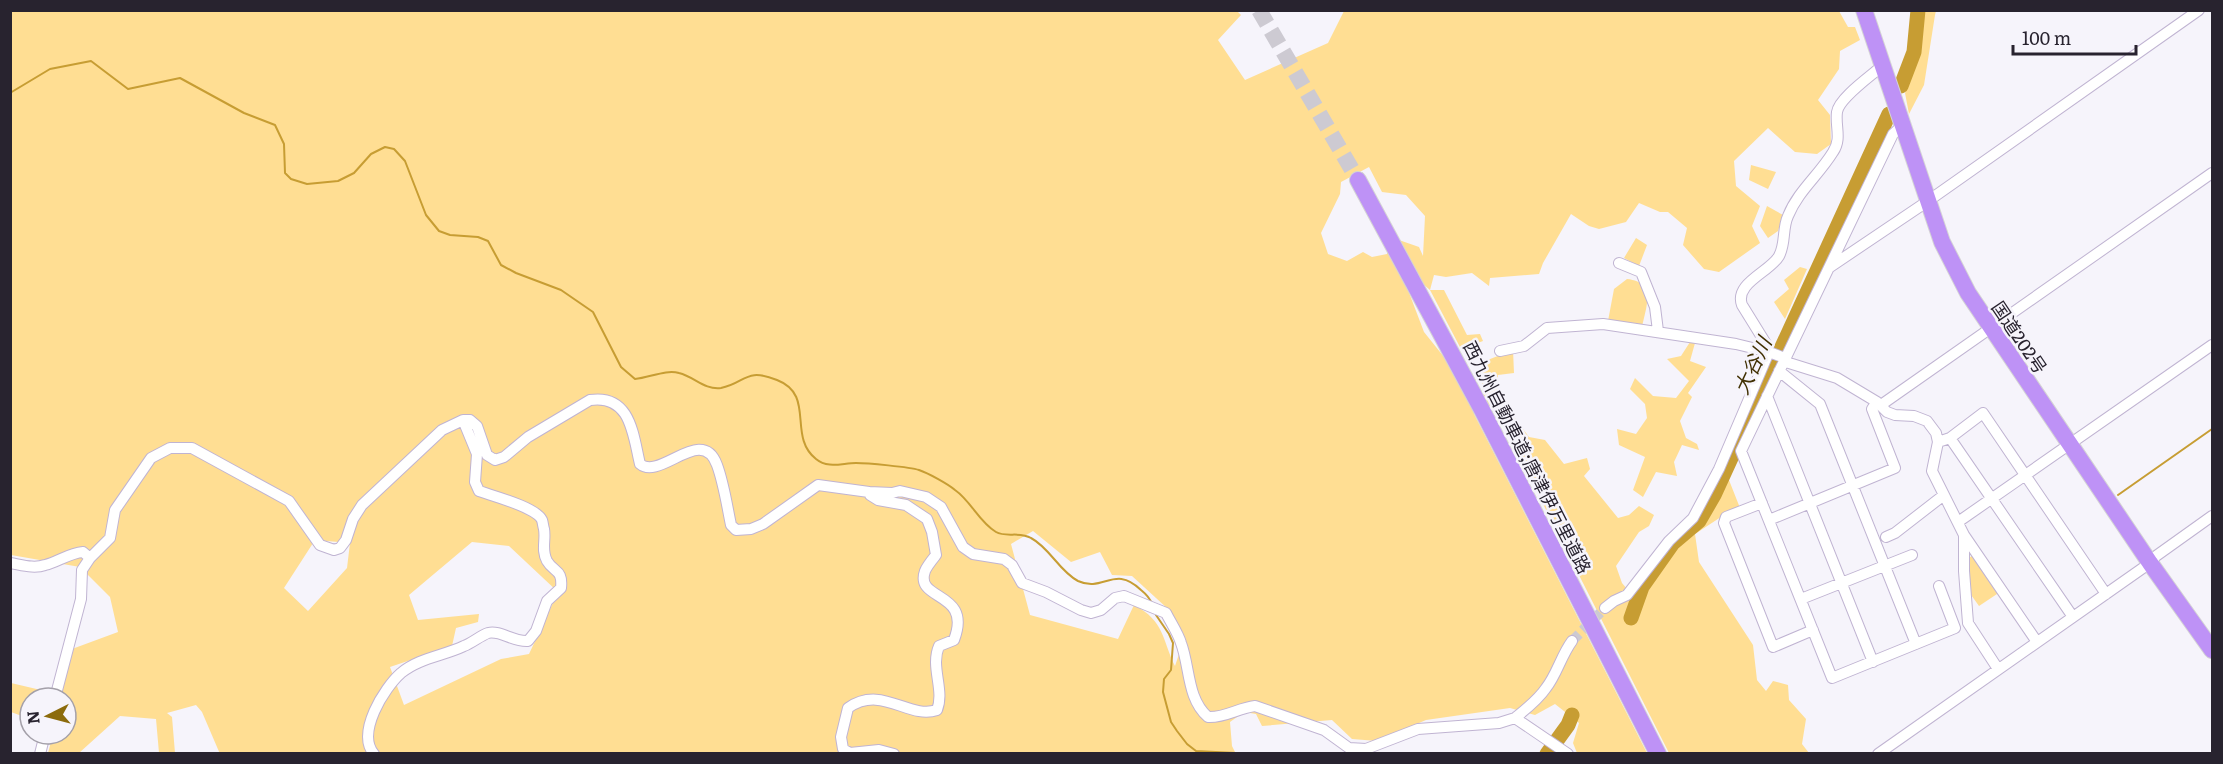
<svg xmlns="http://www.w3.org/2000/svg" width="2223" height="764" font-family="Literata,'Noto Sans JP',serif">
	<rect width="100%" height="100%" fill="#f6f4fb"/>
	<!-- green -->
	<path fill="#ffde93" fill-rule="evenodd" d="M10 11H1237L1241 15 1218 40 1245 80 1328 43 1344 11H1839L1848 27H1855L1860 40 1840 51 1839 69 1818 100 1830 115 1831 144 1817 154 1795 152 1768 128 1734 161 1736 186 1760 206 1752 226 1760 243 1719 272 1704 269 1683 245 1687 228 1668 212H1660L1639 203 1626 222 1599 229 1589 226 1571 214 1543 263 1539 274 1490 278 1489 286 1472 273 1446 277 1434 275 1430 290H1444L1467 335 1480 334 1483 341 1461 349 1430 290 1422 283 1408 290 1424 332 1448 362 1469 395 1483 393 1480 363 1513 350 1514 373 1498 375 1497 413H1511L1529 437 1545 440 1564 464 1587 458 1590 469 1584 476 1618 518 1629 515 1639 506 1654 515 1649 526 1639 532 1616 566 1622 583 1638 602 1674 548 1695 534 1727 475 1740 508 1724 515 1695 534 1699 562 1753 645 1757 680 1766 691 1773 681 1788 685 1789 700 1806 719 1802 744 1809 753H1669L1497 413 1488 406 1474 414 1647 753H1577L1573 743 1579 723 1555 704 1535 715 1510 708 1426 720 1377 741 1352 739 1332 720 1262 726 1256 714 1244 712 1230 722 1232 746 1236 754H220L202 712 196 705 167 713 172 717 175 753H159L156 719 120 716 79 753H48L53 734H66V698H61L72 649 118 632 110 597 80 567 11 555ZM1369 167 1382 192 1406 195 1425 216 1423 256 1419 247 1399 240 1387 247V254L1372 257 1363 252 1347 261 1328 254 1321 233 1340 194 1341 182ZM1033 531 1071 562 1100 552 1112 575 1132 576 1168 609 1184 639 1175 666C1162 640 1165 621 1134 605L1118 639 1030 615 1011 544ZM315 540 350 543 347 568 308 611 284 588ZM472 542 509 546 558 592 529 654 501 659 404 705 390 667 452 646 456 628 478 622 479 614 418 620 409 595Z
		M1921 11H1936L1935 15 1924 85 1909 114 1905 93 1920 53Z
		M1751 165 1776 172 1768 189 1749 180Z
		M1767 206 1783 215 1778 231 1768 238 1760 226Z
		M1636 238 1647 245 1639 266 1624 258Z
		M1800 267 1807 269 1785 319 1774 302 1789 289 1784 280Z
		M1627 279C1657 282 1646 307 1642 327L1608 321 1614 289Z
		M1690 342 1695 343 1690 361 1706 367 1688 393 1692 397 1680 421 1686 438 1697 444 1699 450 1682 445 1674 462 1677 476 1656 472 1643 497 1633 490 1645 457 1619 445 1617 429 1636 434 1647 418 1645 404 1630 389 1635 378 1653 396 1676 398 1689 381 1667 359 1681 356Z
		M1974 554 2000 592 1979 606 1969 592 1968 559Z
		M11 683 45 691V698H30V719L11 712Z"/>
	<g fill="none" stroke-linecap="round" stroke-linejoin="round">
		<!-- stream -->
		<path stroke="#c79d33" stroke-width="2" d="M10 93 50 69 91 61 128 89 180 78 244 113 275 125 284 144 285 173 291 179 307 184 338 181 354 173 371 154 385 147 394 149 405 161 426 215 439 231 450 235 478 237 488 241 501 265 516 273 561 290 593 312 621 367 635 379C649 378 666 369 679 373 695 377 704 390 721 388 746 383 745 367 777 380 816 395 787 436 816 459 828 469 842 463 856 463 867 463 910 467 919 470 928 473 948 484 955 490 971 501 979 522 996 532 1006 538 1020 531 1031 538 1050 548 1059 571 1078 581 1104 593 1114 564 1141 590 1146 594 1150 598 1152 604
			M2118 495 2212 429
			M1156 615 1169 634 1173 643 1171 670 1164 679 1163 692 1171 722 1177 731 1187 744 1196 751 1255 754"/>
		<!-- river -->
		<path stroke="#c79d33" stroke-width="15" d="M1901 86 1914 52 1918 10
			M1631 618 1642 587 1673 543 1699 521 1714 495 1889 114
			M1547 754 1568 725 1572 715"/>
		<!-- minor-tunnel -->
		<path stroke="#cdcad2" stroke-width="10" stroke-dasharray="10 5" stroke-linecap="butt" d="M1572 641 1605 608"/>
		<!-- highway-tunnel -->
		<path stroke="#cdcad2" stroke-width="16" stroke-dasharray="16 8" stroke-linecap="butt" d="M1259 10 1358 180"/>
		<!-- minor casing -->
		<g stroke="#c0b4d2" stroke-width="12">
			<path id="minor" d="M1902 126 1893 134 1741 451 1832 678 1955 628 1939 586
				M1619 263 1641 272 1655 307 1658 331
				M1830 267 1928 201 2199 10
				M1500 351 1524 346 1547 328 1603 324 1736 344 1769 352
				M1769 352 1768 347 1742 305C1734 283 1770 272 1779 256 1786 243 1782 229 1788 216 1798 191 1819 175 1833 152 1842 139 1835 126 1837 112 1839 98 1871 76 1882 66
				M1779 371 1820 404 1916 644
				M1767 396 1873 662
				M1881 405 2212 173
				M1950 438 2073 617
				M1938 442 1950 438 1983 413 2106 594
				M1762 503 1726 517 1724 523 1773 647 1813 630
				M1769 520 1895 468 1872 409 1877 402
				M1958 522 2212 345
				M1964 535V571L1968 623 1998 669
				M1886 537 1895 533 1944 495
				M10 563C22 565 34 569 45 565 58 562 69 553 83 552L90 558
				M1801 599 1912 555
				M1605 608 1614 601 1627 595 1669 541 1693 518 1719 469 1769 352 1782 357 1789 363 1837 378 1877 402 1887 412 1895 415 1914 416 1927 421 1936 433 1938 442 1932 471 1964 535 2037 642
				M55 698 81 599 82 570 90 558 110 538 115 510 151 458 170 448H192L289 501 320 545 334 550 340 548 346 540 353 519 362 505 442 430 463 420H470L477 426 487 455 495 460 504 457 528 437 590 400C631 394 633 435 640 464 660 481 702 424 717 465 724 484 727 506 731 525L736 530 751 529 763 524 818 485 869 492
				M1515 718C1526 709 1538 700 1546 688 1557 674 1561 656 1572 641
				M40 754 45 734
				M374 754C356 733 384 688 401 673 419 658 443 656 464 646 472 643 480 636 488 633 501 630 512 642 528 641L536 631 547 601 561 588C563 569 554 573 547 561 541 550 546 540 544 529 543 526 543 523 542 520 536 507 493 496 479 491L475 482 477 454 463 420
				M894 754 879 750 850 753 843 749 841 737 848 708C882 684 909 720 937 710 945 690 930 667 939 646L954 640C973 590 914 602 925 571 927 566 932 560 936 555L932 532 927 519 906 505 878 500 870 495 869 492 892 493 900 491 926 497 941 507 963 547 973 554 1004 559 1012 565 1022 583 1046 592 1081 610 1091 613 1101 610 1115 598 1124 596 1166 613C1171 623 1178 633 1181 643 1190 667 1187 699 1208 717 1225 718 1238 708 1255 706L1324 730 1349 748 1366 749 1418 729 1499 723 1515 718 1568 754
				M1878 754 2150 563 2156 556 2212 516"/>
		</g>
		<!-- highway casing -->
		<g stroke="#d4d3d5" stroke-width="18">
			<path id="highway" d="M1864 10 1942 242 1968 293 2150 563 2212 650
				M1358 180 1482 410 1658 754"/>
		</g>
		<!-- minor -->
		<use href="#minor" stroke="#fff" stroke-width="10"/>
		<!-- highway -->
		<use href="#highway" stroke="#be92f6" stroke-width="16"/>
	</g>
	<g text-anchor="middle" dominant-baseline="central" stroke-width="5" stroke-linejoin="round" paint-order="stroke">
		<!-- street labels -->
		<g font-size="18" fill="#28232f" stroke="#f6f4fb">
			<text transform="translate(2020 337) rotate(56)">国道202号</text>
			<text transform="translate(1528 457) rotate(63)">西九州自動車道;唐津伊万里道路</text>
		</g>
		<!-- water labels -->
		<g font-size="20" font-style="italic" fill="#423104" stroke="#f6f4fb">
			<text transform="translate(1751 365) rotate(-65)">大谷川</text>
		</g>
	</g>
	<!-- border -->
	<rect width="2223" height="764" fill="none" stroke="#28232f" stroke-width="24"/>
	<!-- north arrow -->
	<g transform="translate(48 716) rotate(264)"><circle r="28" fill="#f6f4fb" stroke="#a4a0a9" stroke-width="1.5"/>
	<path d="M0-4.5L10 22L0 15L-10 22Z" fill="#8c6b0c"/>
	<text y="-9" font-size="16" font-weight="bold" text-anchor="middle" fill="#28232f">N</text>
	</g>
	<!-- scale -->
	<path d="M2013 45v9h123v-9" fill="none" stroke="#28232f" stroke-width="3"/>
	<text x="2022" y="45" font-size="18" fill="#28232f" stroke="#f6f4fb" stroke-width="4.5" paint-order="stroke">100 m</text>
</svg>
